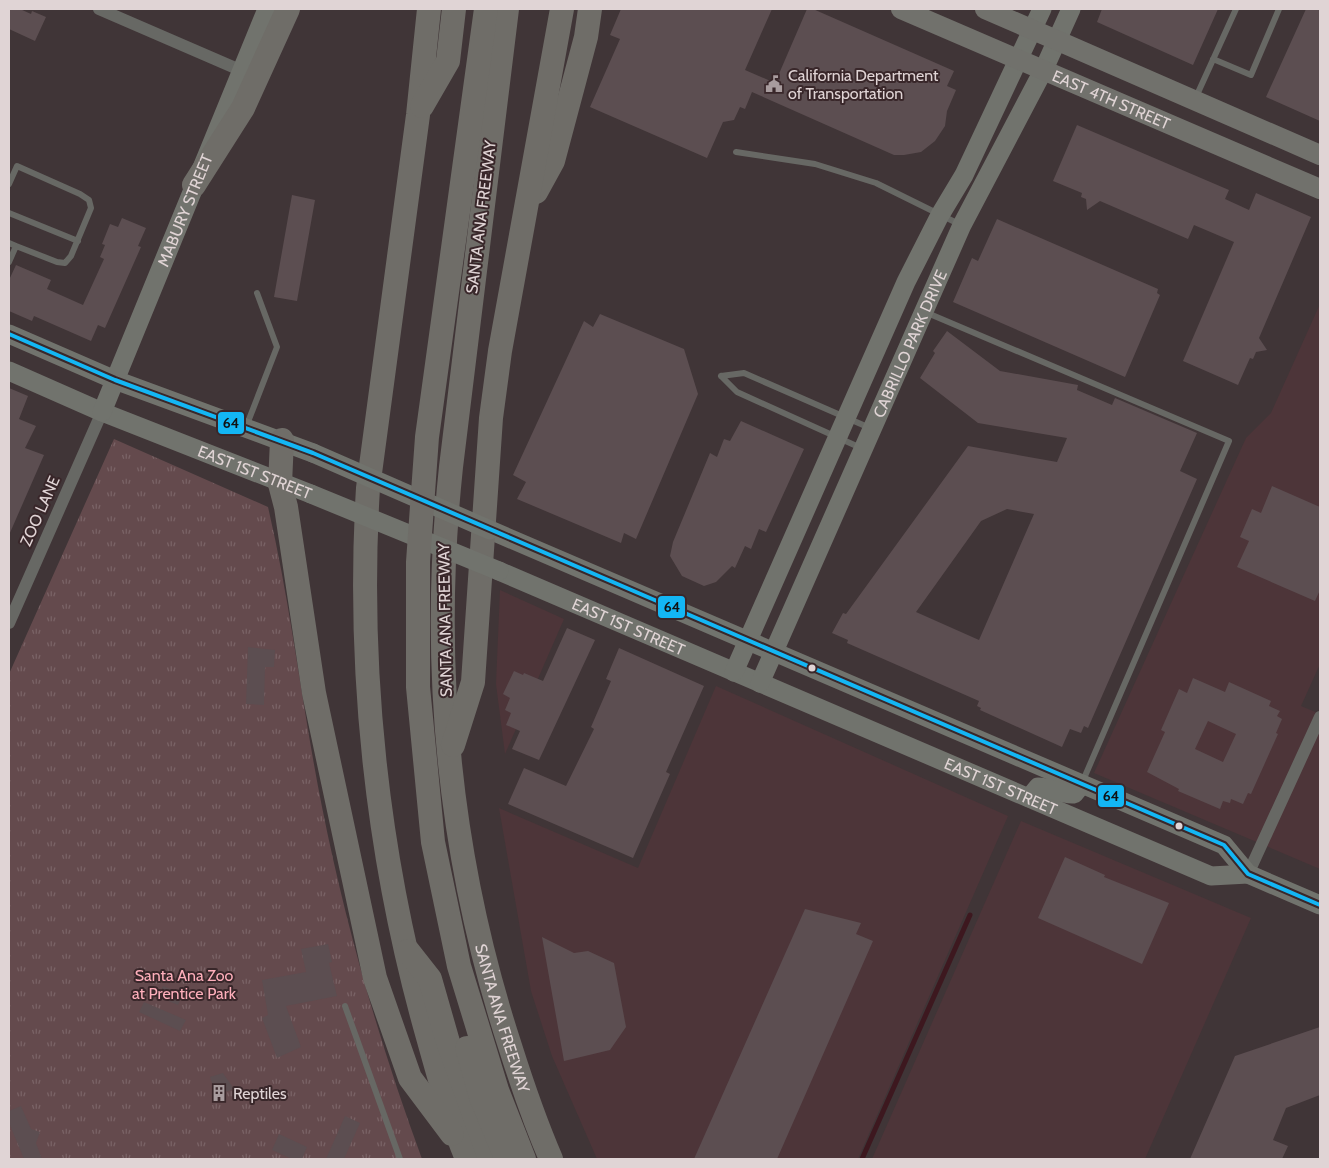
<svg xmlns="http://www.w3.org/2000/svg" width="1329" height="1168" font-family="Cabin,sans-serif">
	<defs>
		<pattern id="grass-tufts" width="24" height="20" patternUnits="userSpaceOnUse" patternTransform="scale(1.25)"><rect width="24" height="20" fill="#644a4d"/><path d="M3 7l-1-3M5 7V3M7 7l1-3M15 17l-1-3M17 17v-4M19 17l1-3" fill="none" stroke="#7a6366"/></pattern>
	</defs>
	<rect width="100%" height="100%" fill="#403537"/>
	<!-- built -->
	<path fill="#4d3539" d="M1320 304V664L1301 706 1320 714V869L1094 773 1246 438 1271 413Z
		M500 590 564 619 505 754 496 684Z
		M716 686 1008 816 858 1159H597L552 1056 531 991 499 808 638 868Z
		M1021 821 1251 918 1145 1159H872Z"/>
	<!-- grass -->
	<path fill="url(#grass-tufts)" d="M114 439 268 507C291 606 302 707 322 807 346 927 380 1045 422 1159H9V674Z"/>
	<g fill="none" stroke-linecap="round" stroke-linejoin="round">
		<!-- stream -->
		<path stroke="#3d181f" stroke-width="5" d="M862 1159 970 915"/>
	</g>
	<!-- building -->
	<path fill="#5c4e51" fill-rule="evenodd" d="M9 9H20L31 14 32 11 46 17 35 41 9 29Z
		M621 9H772L745 70 775 83 807 9H813L954 71 947 86 956 90 947 111 945 126 935 141 921 152 904 155H894L752 92 745 109 740 107 734 120 723 122 707 158 590 107 620 39 610 35Z
		M1102 9H1218L1193 65 1097 22Z
		M1306 9H1320V121L1266 97Z
		M1077 125 1229 190 1225 199 1249 210 1256 193 1311 217 1259 338 1267 350 1256 352 1253 359 1250 358 1238 385 1183 361 1234 242 1194 225 1188 239 1100 201 1087 210 1086 199 1081 197 1082 193 1053 181Z
		M292 195 315 200 297 301 274 297Z
		M122 218 146 228 138 246 141 247 105 328 98 325 91 341 34 316 32 321 9 311V280L16 265 51 280 47 289 83 305 104 259 100 257 105 245 102 244 110 224 118 227Z
		M997 219 1158 289 1157 293 1160 295 1125 377 953 302 972 258 978 261Z
		M600 314 684 349 698 394 636 539 624 533 621 543 517 499 526 482 513 475 584 321 593 327Z
		M947 331 1000 371 1078 385 1077 390 1112 405 1115 398 1197 433 1180 471 1197 479 1088 728 1084 726 1081 733 1070 729 1062 747 980 710 981 708 977 706 979 701 847 643 848 640 832 633 843 613 846 614 968 446 1057 462 1067 438 978 423 920 378 935 353 933 351ZM1007 509 1034 514 979 640 916 612 981 521Z
		M9 388 28 396 19 419 36 426 25 448 44 455 9 535Z
		M741 421 804 449 766 532 759 529 751 549 745 546 735 568 732 566 716 582 704 586 682 576 670 556 673 542 710 453 717 457 724 439 730 441Z
		M1272 486 1320 507V590L1315 601 1237 567 1249 541 1240 537 1252 509 1261 513Z
		M567 628 595 640 539 760 512 749 520 731 506 725 511 713 505 710 510 698 503 694 514 671 523 675 524 673 543 681Z
		M248 647 275 650 274 667H265L264 705 246 704Z
		M619 648 704 686 666 772 670 774 633 858 508 804 524 768 566 786 594 729 591 727 611 681 606 679Z
		M1193 678 1225 692 1229 682 1271 701 1269 706 1280 711 1277 716 1282 719 1276 733 1278 734 1251 794 1248 793 1243 804 1231 799 1230 803 1223 801 1220 809 1178 791 1179 789 1147 772 1165 732 1161 730 1179 689 1187 693ZM1208 721 1236 734 1223 762 1195 749Z
		M1065 857 1105 875 1104 877 1169 903 1142 964 1038 918Z
		M805 909 861 923 856 934 873 941 777 1159H694Z
		M542 937 574 953 588 951 614 963 626 1027 610 1050 564 1061Z
		M328 944 332 962 329 963 337 996 286 1006 301 1047 277 1058 262 1018 268 1015 262 980 306 972 301 949Z
		M163 986 183 994 178 1005 158 997Z
		M144 1002 186 1020 180 1031 139 1012Z
		M1320 1027V1095L1286 1108 1273 1140 1288 1146 1282 1159H1190L1235 1056Z
		M223 1073 234 1089 216 1095 210 1077Z
		M21 1106 31 1129 40 1132 36 1143 42 1159H24L9 1123V1111Z
		M345 1116 360 1123 344 1159H326Z
		M279 1134 307 1147 302 1159H292L272 1150Z"/>
	<g fill="none" stroke-linecap="round" stroke-linejoin="round">
		<!-- lane -->
		<path stroke="#676864" stroke-width="6" d="M1213 59 1251 75 1279 9
			M1196 97 1236 9
			M736 152 815 164 876 183 961 225
			M9 184 17 166 80 194 89 200 91 208 71 256 65 263 57 262 16 246 9 262
			M9 213 78 241
			M9 243 16 246
			M925 312 1229 441 1082 783
			M721 376 744 373 870 428
			M721 376 737 392 861 448
			M246 427 277 347 257 293
			M345 1006 400 1159"/>
		<!-- street -->
		<path stroke="#676864" stroke-width="12" d="M99 9 240 70
			M9 623 102 412
			M1248 874 1320 717"/>
		<!-- secondary -->
		<g stroke="#71736d" stroke-width="19">
			<path d="M9 334 115 380 313 453"/>
			<path id="s1" d="M9 371 102 412 311 494"/>
			<path id="s2" d="M102 412 267 9"/>
			<path d="M490 530 1224 845 1248 874 1320 905"/>
			<path id="s3" d="M499 571 1211 876 1248 874"/>
			<path d="M734 672 906 282 940 215 964 175 1042 9"/>
			<path id="s4" d="M760 683 962 225 1044 69 1071 9"/>
			<path d="M1029 798 1038 787C1051 787 1061 795 1074 794L1082 784"/>
		</g>
		<!-- primary -->
		<g stroke="#71716c" stroke-width="20">
			<path id="s5" d="M901 9 1320 189"/>
			<path d="M985 9 1320 155"/>
		</g>
		<!-- highway -->
		<g stroke="#6f6d68" stroke-width="24">
			<path d="M429 9 418 115 368 488C357 669 377 855 426 1030 438 1073 450 1118 467 1159"/>
			<path id="s6" d="M507 9 451 467C430 665 448 856 510 1046 522 1084 535 1122 551 1159"/>
			<path d="M422 106 448 61 454 9"/>
			<path d="M194 185 243 108 288 9"/>
			<path d="M536 192 553 161 586 37 590 9"/>
			<path d="M282 440 280 484 286 507 314 693 375 978 410 1078 452 1134"/>
			<path d="M453 745 473 682 491 418 500 351 562 9"/>
			<path d="M408 951 430 979 448 1042 490 1159"/>
		</g>
		<!-- secondary-bridge -->
		<path stroke="#71736d" stroke-width="19" d="M313 453 490 530
			M311 494 499 571"/>
		<!-- highway-bridge -->
		<path stroke="#6f6d68" stroke-width="24" d="M486 9 427 437 418 562V687L433 842 459 966 497 1090 524 1159
			M467 1048 481 1097 504 1153"/>
		<!-- bus-1 casing -->
		<g stroke="#39272a" stroke-width="8">
			<path id="bus-1" d="M9 334 115 380 313 453 1224 845 1248 874 1320 905"/>
		</g>
		<!-- bus-1 -->
		<use href="#bus-1" stroke="#13b6f4" stroke-width="4"/>
	</g>
	<!-- icons -->
	<defs>
		<g id="civic-bare" transform="scale(1.35)"><path d="M-.6-6.5H3V-4.5H.6V-3L4-1V1h2V6H-6V1h2V-1L-.6-3ZM-1.2 2.5V6h2.4V2.5Z" fill="#a89c9e" stroke="#39272a" stroke-width="2.5" paint-order="stroke"/></g>
		<g id="building-bare" transform="scale(1.35)"><path d="M-4-6H4V6H1V3H-1V6H-4ZM-2.5-4.3h1.7v1.8h-1.7ZM.8-4.3h1.7v1.8H.8ZM-2.5-1h1.7V.8h-1.7ZM.8-1h1.7V.8H.8Z" fill="#a89c9e" stroke="#39272a" stroke-width="2.5" paint-order="stroke"/></g>
	</defs>
	<g fill-rule="evenodd">
		<use href="#civic-bare" x="774" y="84"/>
		<use href="#building-bare" x="219" y="1093"/>
	</g>
	<!-- markers -->
	<g fill="#e0d4d5" stroke="#39272a" stroke-width="2">
		<circle cx="812" cy="668" r="4.5"/>
		<circle cx="1179" cy="826" r="4.5"/>
	</g>
	<g text-anchor="middle" dominant-baseline="central" stroke-width="4" stroke-linejoin="round" paint-order="stroke">
		<!-- poi labels -->
		<g font-size="16" fill="#e0d4d5" stroke="#39272a" text-anchor="start">
			<text x="788" y="75">California Department<tspan x="788" dy="18">of Transportation</tspan></text>
			<text x="233" y="1093">Reptiles</text>
		</g>
		<!-- street labels -->
		<g font-size="16" fill="#e0d4d5" stroke="#39272a">
			<text stroke="none"><textPath href="#s5" startOffset="229">EAST 4TH STREET</textPath></text>
			<text stroke="none"><textPath href="#s2" startOffset="218">MABURY STREET</textPath></text>
			<text transform="translate(481 217) rotate(-83)">SANTA ANA FREEWAY</text>
			<text stroke="none"><textPath href="#s4" startOffset="371">CABRILLO PARK DRIVE</textPath></text>
			<text stroke="none"><textPath href="#s1" startOffset="266">EAST 1ST STREET</textPath></text>
			<text transform="translate(40 511) rotate(-66)">ZOO LANE</text>
			<text transform="translate(445 620) rotate(-91)">SANTA ANA FREEWAY</text>
			<text stroke="none"><textPath href="#s3" startOffset="141">EAST 1ST STREET</textPath></text>
			<text stroke="none"><textPath href="#s3" startOffset="546">EAST 1ST STREET</textPath></text>
			<text stroke="none"><textPath href="#s6" startOffset="1019">SANTA ANA FREEWAY</textPath></text>
		</g>
		<!-- park labels -->
		<g font-size="16" fill="#feafbb" stroke="#39272a">
			<text x="184" y="975">Santa Ana Zoo<tspan x="184" dy="18">at Prentice Park</tspan></text>
		</g>
	</g>
	<g stroke="#39272a" stroke-width="2">
		<rect x="217" y="411" width="28" height="24" rx="5" fill="#13b6f4"/>
		<rect x="657" y="595" width="29" height="24" rx="5" fill="#13b6f4"/>
		<rect x="1097" y="784" width="28" height="24" rx="5" fill="#13b6f4"/>
	</g>
	<g font-size="14" text-anchor="middle" font-weight="bold" fill="#111">
		<text x="231" y="428">64</text>
		<text x="672" y="612">64</text>
		<text x="1111" y="801">64</text>
	</g>
	<!-- border -->
	<rect width="1329" height="1168" fill="none" stroke="#e0d4d5" stroke-width="20"/>
</svg>
